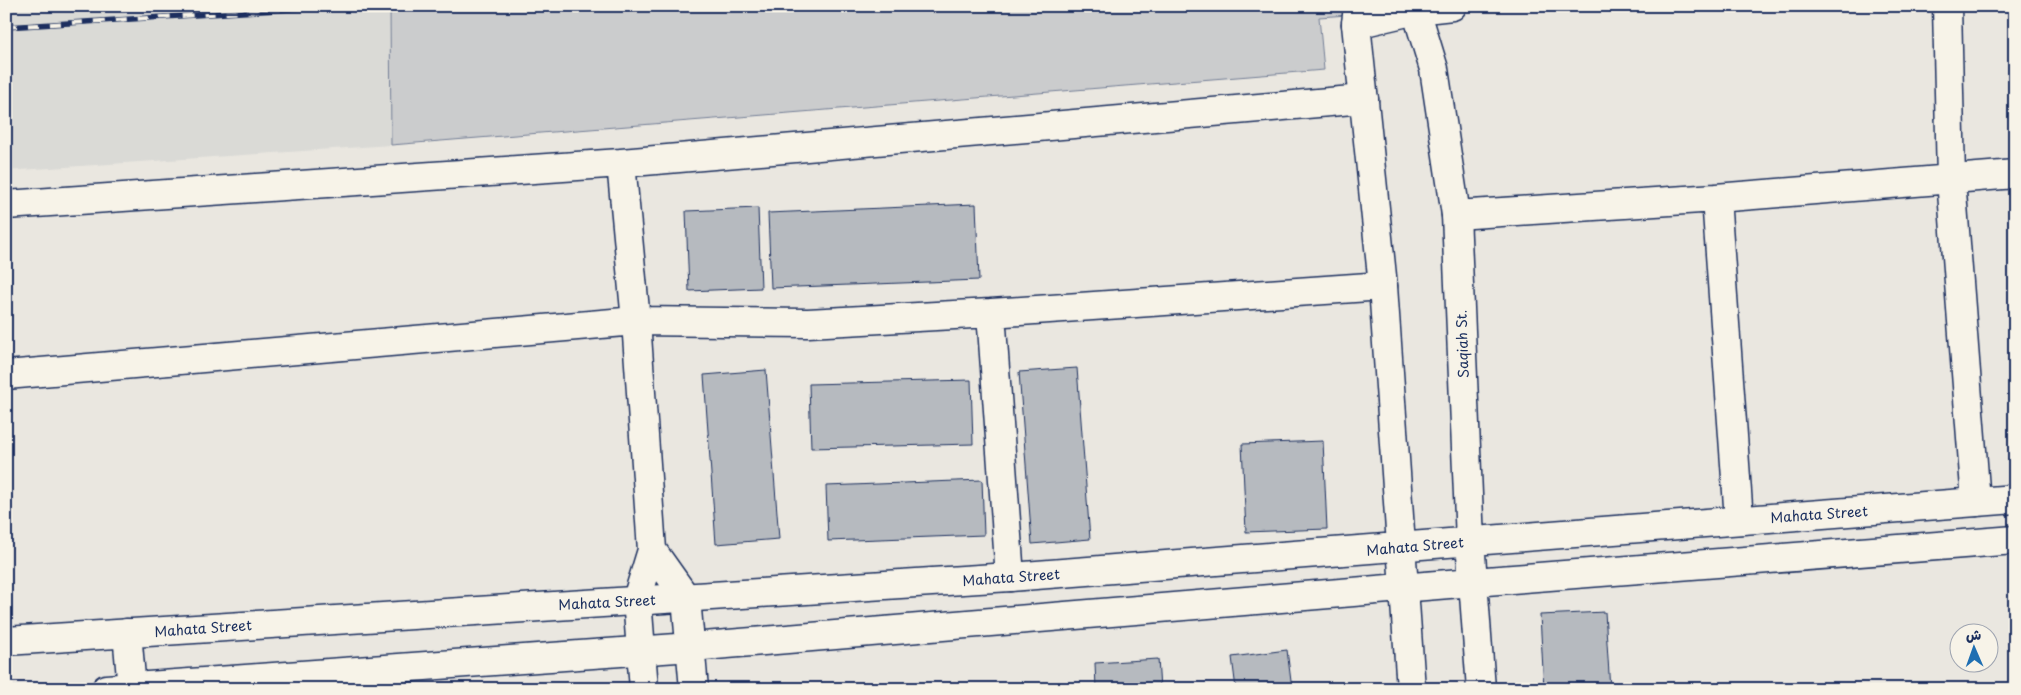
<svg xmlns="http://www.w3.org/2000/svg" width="2021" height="695" font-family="'Playpen Sans','Playpen Sans Arabic',sans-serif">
	<rect width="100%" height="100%" fill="#eae7e0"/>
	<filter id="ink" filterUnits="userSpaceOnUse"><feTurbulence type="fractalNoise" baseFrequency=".02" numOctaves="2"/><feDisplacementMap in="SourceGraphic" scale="10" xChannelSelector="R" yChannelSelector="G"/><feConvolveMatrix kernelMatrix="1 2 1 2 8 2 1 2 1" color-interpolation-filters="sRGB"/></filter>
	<g filter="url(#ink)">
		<!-- built -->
		<path fill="#dadad6" d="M6 6H390L391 145 6 171Z"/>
		<!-- green -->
		<path fill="#cbcccd" stroke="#737e96" d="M390 6H1475L1319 17 1324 70 391 145Z"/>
		<!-- building -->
		<path fill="#b6babf" stroke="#1b2f5e" d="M976 204 979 280 771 288 768 213Z
			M758 208 761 288 689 291 686 211Z
			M1077 368 1090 539 1032 544 1019 372Z
			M766 370 779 539 716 544 704 375Z
			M971 380 973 444 811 448 809 384Z
			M1323 441 1327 529 1246 532 1242 444Z
			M982 480 984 535 828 541 826 486Z
			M1605 612 1610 689H1544L1540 615Z
			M1287 650 1292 689H1236L1232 657Z
			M1158 659 1160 689H1096L1095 663Z"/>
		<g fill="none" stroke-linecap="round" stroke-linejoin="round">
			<!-- minor casing -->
			<g stroke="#1b2f5e" stroke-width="31">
				<path id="minor" d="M1947 6 1951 179 1976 502
					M1356 24 1416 10 1452 6
					M621 163 636 321 652 550 637 599 644 689
					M6 205 621 163 1364 99
					M1456 215 1716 198
					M991 313 1010 577
					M6 375 636 321 808 323 991 313 1383 286
					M1739 520 1716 198 2015 174
					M652 550 686 598 694 689
					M127 633 132 689"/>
			</g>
			<!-- secondary casing -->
			<g stroke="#1b2f5e" stroke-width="31">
				<path id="secondary" d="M1358 6 1356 24 1383 286 1411 689
					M1410 6 1416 10 1434 69 1456 215 1470 541 1481 689
					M6 641 1010 577 2015 499
					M106 689 691 647 1473 582 2015 540"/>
			</g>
			<!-- minor -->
			<use href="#minor" stroke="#f7f3e8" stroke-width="28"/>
			<!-- secondary -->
			<use href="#secondary" stroke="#f7f3e8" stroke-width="28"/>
			<!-- rail casing -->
			<g stroke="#1b2f5e" stroke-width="5.5">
				<path id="rail" d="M6 27 338 6"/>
			</g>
			<!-- rail -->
			<use href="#rail" stroke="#f7f3e8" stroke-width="4" stroke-dasharray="11" stroke-linecap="butt"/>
		</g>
	</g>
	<g text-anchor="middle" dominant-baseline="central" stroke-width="5" stroke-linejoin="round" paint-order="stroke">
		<!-- street labels -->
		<g font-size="14" fill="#1b2f5e" stroke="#f7f3e8">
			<text transform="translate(1462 344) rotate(-92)">Saqiah St.</text>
			<text transform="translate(1819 514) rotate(-4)">Mahata Street</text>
			<text transform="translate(1415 546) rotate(-5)">Mahata Street</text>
			<text transform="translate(1011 577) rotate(-4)">Mahata Street</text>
			<text transform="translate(607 602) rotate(-3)">Mahata Street</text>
			<text transform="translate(203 628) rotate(-4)">Mahata Street</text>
		</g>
	</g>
	<!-- margin -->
	<rect width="2021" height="695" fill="none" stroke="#f7f3e8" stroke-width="25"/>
	<rect x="12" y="12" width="1996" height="670" fill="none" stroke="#1b2f5e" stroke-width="2" filter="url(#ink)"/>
	<!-- north arrow -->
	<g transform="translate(1974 648) rotate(358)"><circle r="24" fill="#f7f3e8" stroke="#9fa5b1"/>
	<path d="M0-4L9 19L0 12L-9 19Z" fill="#1f6fb2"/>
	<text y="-8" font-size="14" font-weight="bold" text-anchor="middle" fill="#1b2f5e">ش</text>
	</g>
</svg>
